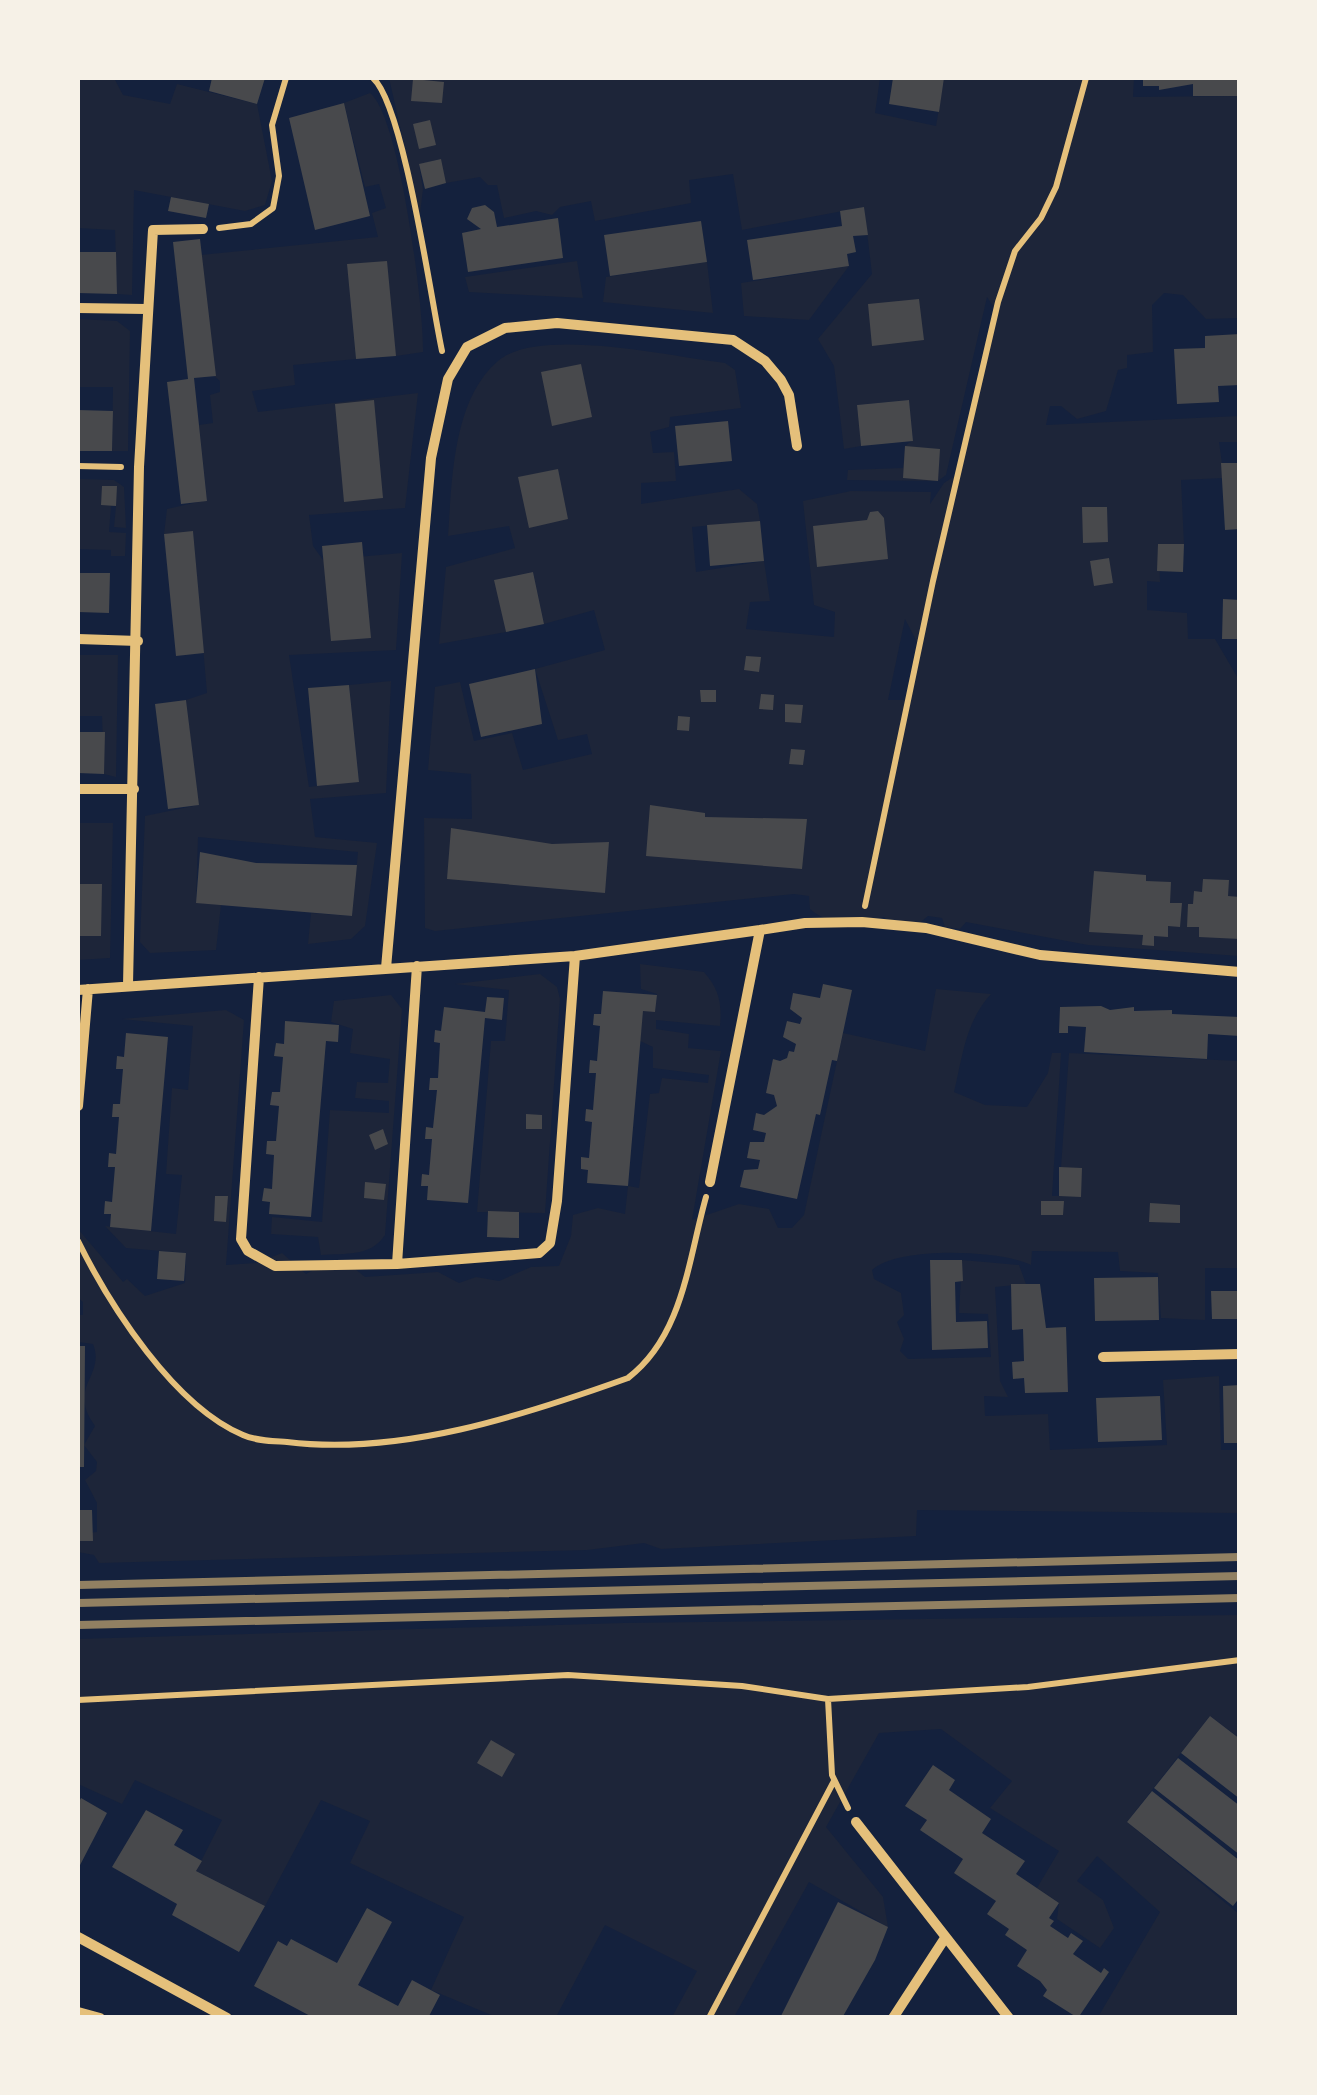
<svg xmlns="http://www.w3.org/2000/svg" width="1317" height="2095" font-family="Ubuntu,sans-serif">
	<rect width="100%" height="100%" fill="#14213d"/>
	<!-- green -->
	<path fill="#1d2539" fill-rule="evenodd" d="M78 78H114L123 95 170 104 177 84 257 104 272 181 265 205 245 211 134 190 132 295 117 294 115 230 78 228Z
		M389 78H880L875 113 936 126 944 78H1134L1133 97 1239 96V318L1206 319 1183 295 1164 293 1152 305 1153 352 1127 355V368L1118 370 1106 411 1077 419 1061 406H1050L1046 425 1239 416V442H1219L1224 478 1181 480 1184 544H1159L1160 582 1147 581V610L1187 613 1188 639H1215L1239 680V956L1088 945 966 922 960 929 945 927 942 918 928 916 916 926 890 923 884 917C856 923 832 928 810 909L809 896 794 894 435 931 425 928 424 818 472 819 471 774 428 770 435 687 460 682 474 741 512 733 523 770 592 754 587 734 558 740 535 669 605 650 594 610 544 624 533 572 495 580 506 632 439 644 446 567 515 548 509 526 448 536C452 482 452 400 498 361 539 326 672 357 725 363L735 370 741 408 670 417 669 427 650 432 653 453 674 452 676 481 641 483V504L739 489 757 504 760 521 692 527 696 572 764 561 770 601 750 602 746 629 834 637 835 612 814 605 803 501 851 491 931 492 930 504 944 483 959 473 997 312 987 297 946 475 938 481 847 480 848 470 903 468 905 446 913 440 909 400 857 405 861 446 844 449 834 366 818 339 872 274 864 207 742 230 733 174 689 180 691 203 595 221 591 201 560 207 552 215 536 211 504 218 497 185H488L480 177 446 183 440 159 419 165 423 189 420 214ZM905 619 918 644 909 700H888Z
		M370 93C400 116 424 309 423 352L396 356 347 264 356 359 293 365 295 385 252 391 258 412 418 393 405 508 309 515 313 546 323 560 402 553 396 650 289 655 309 787 359 781 349 685 391 681 386 793 310 799 315 837 377 843 365 926 351 939 308 944 311 913 352 916 358 852 198 837 196 902 221 905 216 950 150 953 140 942 145 816 198 805 186 700 207 693 193 532 164 534 167 509 207 500 199 425 213 423 210 395 220 392V381L214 376 201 255 378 237 372 213 386 208 379 184 365 187 344 103Z
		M577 261 583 298 469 292 465 277Z
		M707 262 713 313 603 302 606 277Z
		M849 266 809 320 744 316 741 283Z
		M78 319 117 321 130 331 128 451H112L113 387H78Z
		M78 479 114 480 124 487 126 528 114 527 116 506H111L109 532 126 533 125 556H111V550L78 549Z
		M78 655H118L116 777 104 774 102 716H78Z
		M78 823H113L110 958 78 960V936H101V884H78Z
		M640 964 704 972C719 989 722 1003 720 1026L656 1020V1029L689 1034 688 1048 721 1051 692 1220 739 1204 769 1209 778 1228H792L804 1215 843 1033 925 1051 936 989 991 994C965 1023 963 1055 954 1092L985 1105 1027 1107 1048 1073 1052 1053H1061L1052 1196H1059L1069 1053 1239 1061V1268H1205V1320L1161 1318 1158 1273 1120 1271 1118 1252 1032 1251 1031 1265C1000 1250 899 1246 872 1270L874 1279 901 1293 904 1315 897 1322 904 1339 900 1351 908 1359 991 1357 988 1314 959 1313 962 1260 1019 1265 1026 1284 995 1287 1000 1381 1008 1397 984 1396 985 1416 1048 1414 1050 1450 1167 1445 1163 1380 1219 1376 1221 1450H1239V1513L917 1510 916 1536 661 1549 644 1543 587 1550 99 1563 94 1555 78 1552V1534L97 1532V1503L85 1480 96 1471 97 1462 84 1445 95 1426C66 1386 106 1377 93 1344L78 1342V1315H83V1302L78 1298V1229L123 1282 127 1279 145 1296 185 1283 186 1253 126 1248 105 1226 176 1234 182 1175 166 1174 172 1088 188 1090 193 1026 122 1019 226 1010 244 1020 226 1265 257 1263 282 1253 306 1274 331 1260H344L365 1277 438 1272 459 1283 476 1277 499 1281 531 1267 559 1266 571 1236 573 1215 598 1208 625 1214 628 1186 639 1188 650 1094 659 1093 662 1078 708 1083 709 1075 653 1068V1047L640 1041 643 1011H655L657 994 641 989Z
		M540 974 557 987 560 999 545 1213 477 1212 491 1041H505L509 990 455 984Z
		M391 995 402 1009 385 1235C371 1257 345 1253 321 1255L318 1237 271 1234 272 1217 322 1222 330 1110 389 1113V1101L355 1098 357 1082 388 1083 390 1059 350 1053 353 1029 331 1022 334 1001Z
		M1239 1615V1738L1210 1716 1127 1822 1239 1914V2017H1098L1160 1912 1097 1856 1077 1881 1103 1900 1114 1928 1100 1948 1057 1919 1059 1903 1037 1888 1059 1851 990 1808 1012 1781 941 1729 879 1733 826 1827 883 1897 888 1927 809 1882 734 2017H672L697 1971 605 1925 556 2017H496L431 1990 464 1917 350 1863 370 1821 321 1800 265 1906 196 1871 222 1820 135 1780 122 1804 78 1784V1639L623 1623Z"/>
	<!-- building -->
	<path fill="#48494c" d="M212 78H265L257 104 209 91Z
		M893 78H944L939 112 889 104Z
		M1143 78H1240V96H1193V84L1159 90V86H1143Z
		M413 79 444 82 442 103 411 101Z
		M344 103 370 216 315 230 289 118Z
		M430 120 436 145 419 149 413 124Z
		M441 159 446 183 425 189 419 164Z
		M171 197 209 204 206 218 168 211Z
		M485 205 494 212 497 227 558 218 563 258 468 272 462 233 481 229 467 219 472 208Z
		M864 207 868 235 853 236 856 252 847 254 849 266 753 280 747 240 842 226 840 211Z
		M701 221 707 262 610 276 604 235Z
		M200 239 216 376 194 378 207 501 181 504 167 382 188 379 173 242Z
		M78 252H116L117 294 78 293Z
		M387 261 396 356 356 359 347 264Z
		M919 299 924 340 872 346 868 304Z
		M1240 334V385L1218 386 1219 402 1177 404 1174 349 1205 348V336Z
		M581 364 592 417 552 426 541 372Z
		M374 400 383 498 344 502 335 404Z
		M909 400 913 441 861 446 857 405Z
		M78 410 113 411 112 451H78Z
		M728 421 732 461 679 466 675 426Z
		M905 446 940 449 938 481 903 478Z
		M1221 463H1240V529L1225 530Z
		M558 469 568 519 529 528 518 477Z
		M102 486H117L116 506 101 505Z
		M1082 507H1107L1108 542 1083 543Z
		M878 511 884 518 888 559 817 567 813 526 867 520 870 512Z
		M760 521 764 561 710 566 707 525Z
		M193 531 204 653 176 656 164 534Z
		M362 542 371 638 331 641 322 546Z
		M1158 544H1184L1183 572 1157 571Z
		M1109 558 1113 583 1094 586 1090 561Z
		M533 572 544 624 506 632 494 580Z
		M78 573H110L109 613 78 612Z
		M1223 599 1240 600V639H1222Z
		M746 656 761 657 759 672 744 670Z
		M535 669 542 724 481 737 469 684Z
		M349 685 359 782 317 786 308 688Z
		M700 690H716V702H701Z
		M761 694 774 695 773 710 759 709Z
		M186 700 199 805 168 809 155 704Z
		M785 704 803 705 801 723 785 722Z
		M678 716 690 717 689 731 677 730Z
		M78 732H105L104 774 78 773Z
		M791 749 805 750 803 765 789 764Z
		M650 805 705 813V817L807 819 802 869 646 856Z
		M451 828 552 844 609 842 605 893 447 879Z
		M200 852 256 863 357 865 352 916 196 903Z
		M1094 871 1146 875V881L1171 882 1170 903H1182L1180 927 1168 926V937L1154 936V946L1142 945 1143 935 1089 932Z
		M1203 879 1229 880 1228 896 1240 897V939L1199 937V927H1187L1188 904H1193L1194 891 1202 892Z
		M78 884H102L101 936H78Z
		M823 984 852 990 837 1061 832 1060 820 1115 816 1114 797 1199 740 1187 744 1170 758 1169 760 1160 747 1158 750 1142H764L766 1133 753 1130 756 1113 764 1115 777 1106 774 1095 766 1093 773 1059 780 1061 787 1058 789 1051 794 1052 796 1044 783 1037 787 1021 800 1024 802 1018 790 1009 793 993 820 998Z
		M603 991 657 995 655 1012 643 1011 628 1186 587 1183 588 1170 581 1169V1157L589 1158 592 1122 585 1121 586 1109 593 1110 596 1073H589L590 1060 597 1061 600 1026 593 1025 594 1014H601Z
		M487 997 504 998 502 1020 485 1018 468 1203 427 1200 428 1186H421L422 1174 429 1175 432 1139H425L426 1127 433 1128 437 1090H429L430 1078H438L440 1043 434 1042 435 1030 441 1031 444 1007 485 1012Z
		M1101 1006 1110 1010 1134 1007V1011L1172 1010V1014L1240 1017V1036L1208 1034 1207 1059 1084 1052 1086 1027 1068 1026V1033H1059L1060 1007Z
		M285 1021 339 1025 338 1042 326 1041 311 1217 269 1214 270 1202 262 1201 264 1188 272 1189 274 1155 266 1154 267 1141H276L279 1106 270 1105 272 1092H280L283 1057 274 1056 276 1043 284 1044Z
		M126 1033 168 1037 151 1231 110 1227 111 1214H104L105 1201 112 1202 115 1167H108L109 1153 116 1154 119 1117H112L113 1104H120L123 1069H116L117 1056 124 1057Z
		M526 1114 542 1115V1129H526Z
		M383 1129 388 1144 375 1150 369 1135Z
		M1059 1167 1082 1168 1081 1197 1059 1196Z
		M365 1182 386 1184 384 1200 364 1198Z
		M215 1196H228L226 1222 214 1221Z
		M1041 1201H1064L1063 1215H1041Z
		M1150 1203 1180 1205V1223L1149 1222Z
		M488 1211 519 1212V1238L487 1237Z
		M159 1251 186 1253 184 1281 157 1279Z
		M930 1260H962L963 1281 955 1282 956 1322 987 1321 988 1348 932 1350Z
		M1158 1277 1159 1320 1095 1321 1094 1278Z
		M1011 1284H1040L1046 1328 1066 1327 1068 1392 1025 1393 1024 1378 1013 1379 1012 1362 1024 1361 1023 1329 1012 1330Z
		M1211 1291H1240V1319H1212Z
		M78 1346H85L84 1467H78Z
		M1240 1385V1443H1224L1223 1386Z
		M1160 1396 1162 1440 1098 1442 1096 1398Z
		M78 1510H92L93 1541H78Z
		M1210 1716 1240 1739V1799L1181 1753Z
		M491 1740 515 1754 502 1777 477 1763Z
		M1178 1758 1240 1806V1855L1154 1788Z
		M933 1765 955 1780 949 1790 991 1819 982 1833 1025 1861 1016 1874 1059 1903 1049 1918 1054 1921 1050 1926 1068 1938 1071 1933 1083 1941 1073 1954 1101 1973 1104 1968 1109 1972 1078 2018 1043 1996 1047 1990 1040 1981 1017 1966 1027 1950 1005 1935 1009 1929 987 1914 996 1901 954 1873 963 1859 920 1830 927 1820 905 1806Z
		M1152 1791 1240 1861V1897L1233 1906 1127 1822Z
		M81 1798 107 1813 78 1869V1804Z
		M146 1810 183 1830 174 1845 202 1861 196 1871 265 1906 239 1952 172 1915 177 1904 112 1867Z
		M838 1902 888 1927 875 1960 842 2018H780Z
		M367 1908 392 1922 358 1985 398 2006 412 1980 440 1995 428 2018H314L254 1986 278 1941 287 1946 291 1939 337 1963Z"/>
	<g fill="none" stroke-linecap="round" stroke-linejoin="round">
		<!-- path -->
		<path stroke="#e5c07b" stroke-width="6" d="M373 78C404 106 431 300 442 351
			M219 228 251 224 273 208 279 176 272 125 286 78
			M78 466 121 467
			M865 906 933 581 998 302 1015 251 1041 218 1056 187 1086 78
			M78 1241C110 1306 174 1406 243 1435 256 1441 273 1441 287 1442 400 1456 522 1416 628 1378 683 1336 688 1261 706 1197
			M828 1699 832 1775 848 1808
			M78 1700 568 1675 742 1686 828 1699 1028 1687 1240 1660
			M709 2018 834 1781"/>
		<!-- minor -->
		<path stroke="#e5c07b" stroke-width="10" d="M78 308 146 309
			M78 639 138 641
			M78 789H134
			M760 930 805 923 862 922 926 928 1040 955 1240 972
			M386 968 431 458 448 379 467 347 505 328 557 323 733 340 765 361 781 380 789 395 797 446
			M259 977 241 1239 248 1251 275 1266 397 1264 539 1253 550 1243 557 1201 575 956
			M128 985 139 467 153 230 203 229
			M78 990 575 956 760 930 710 1182
			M78 1106 88 989
			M397 1264 417 966
			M1103 1357 1240 1354
			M856 1822 1009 2018
			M78 1937 227 2018
			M78 2012 100 2018
			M893 2018 945 1938"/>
		<!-- rail -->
		<path stroke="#918062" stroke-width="8" d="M78 1585 1240 1557
			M78 1603 1240 1576
			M78 1625 1240 1598"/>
	</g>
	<!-- border -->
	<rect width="1317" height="2095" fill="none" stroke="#f6f1e7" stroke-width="160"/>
</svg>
